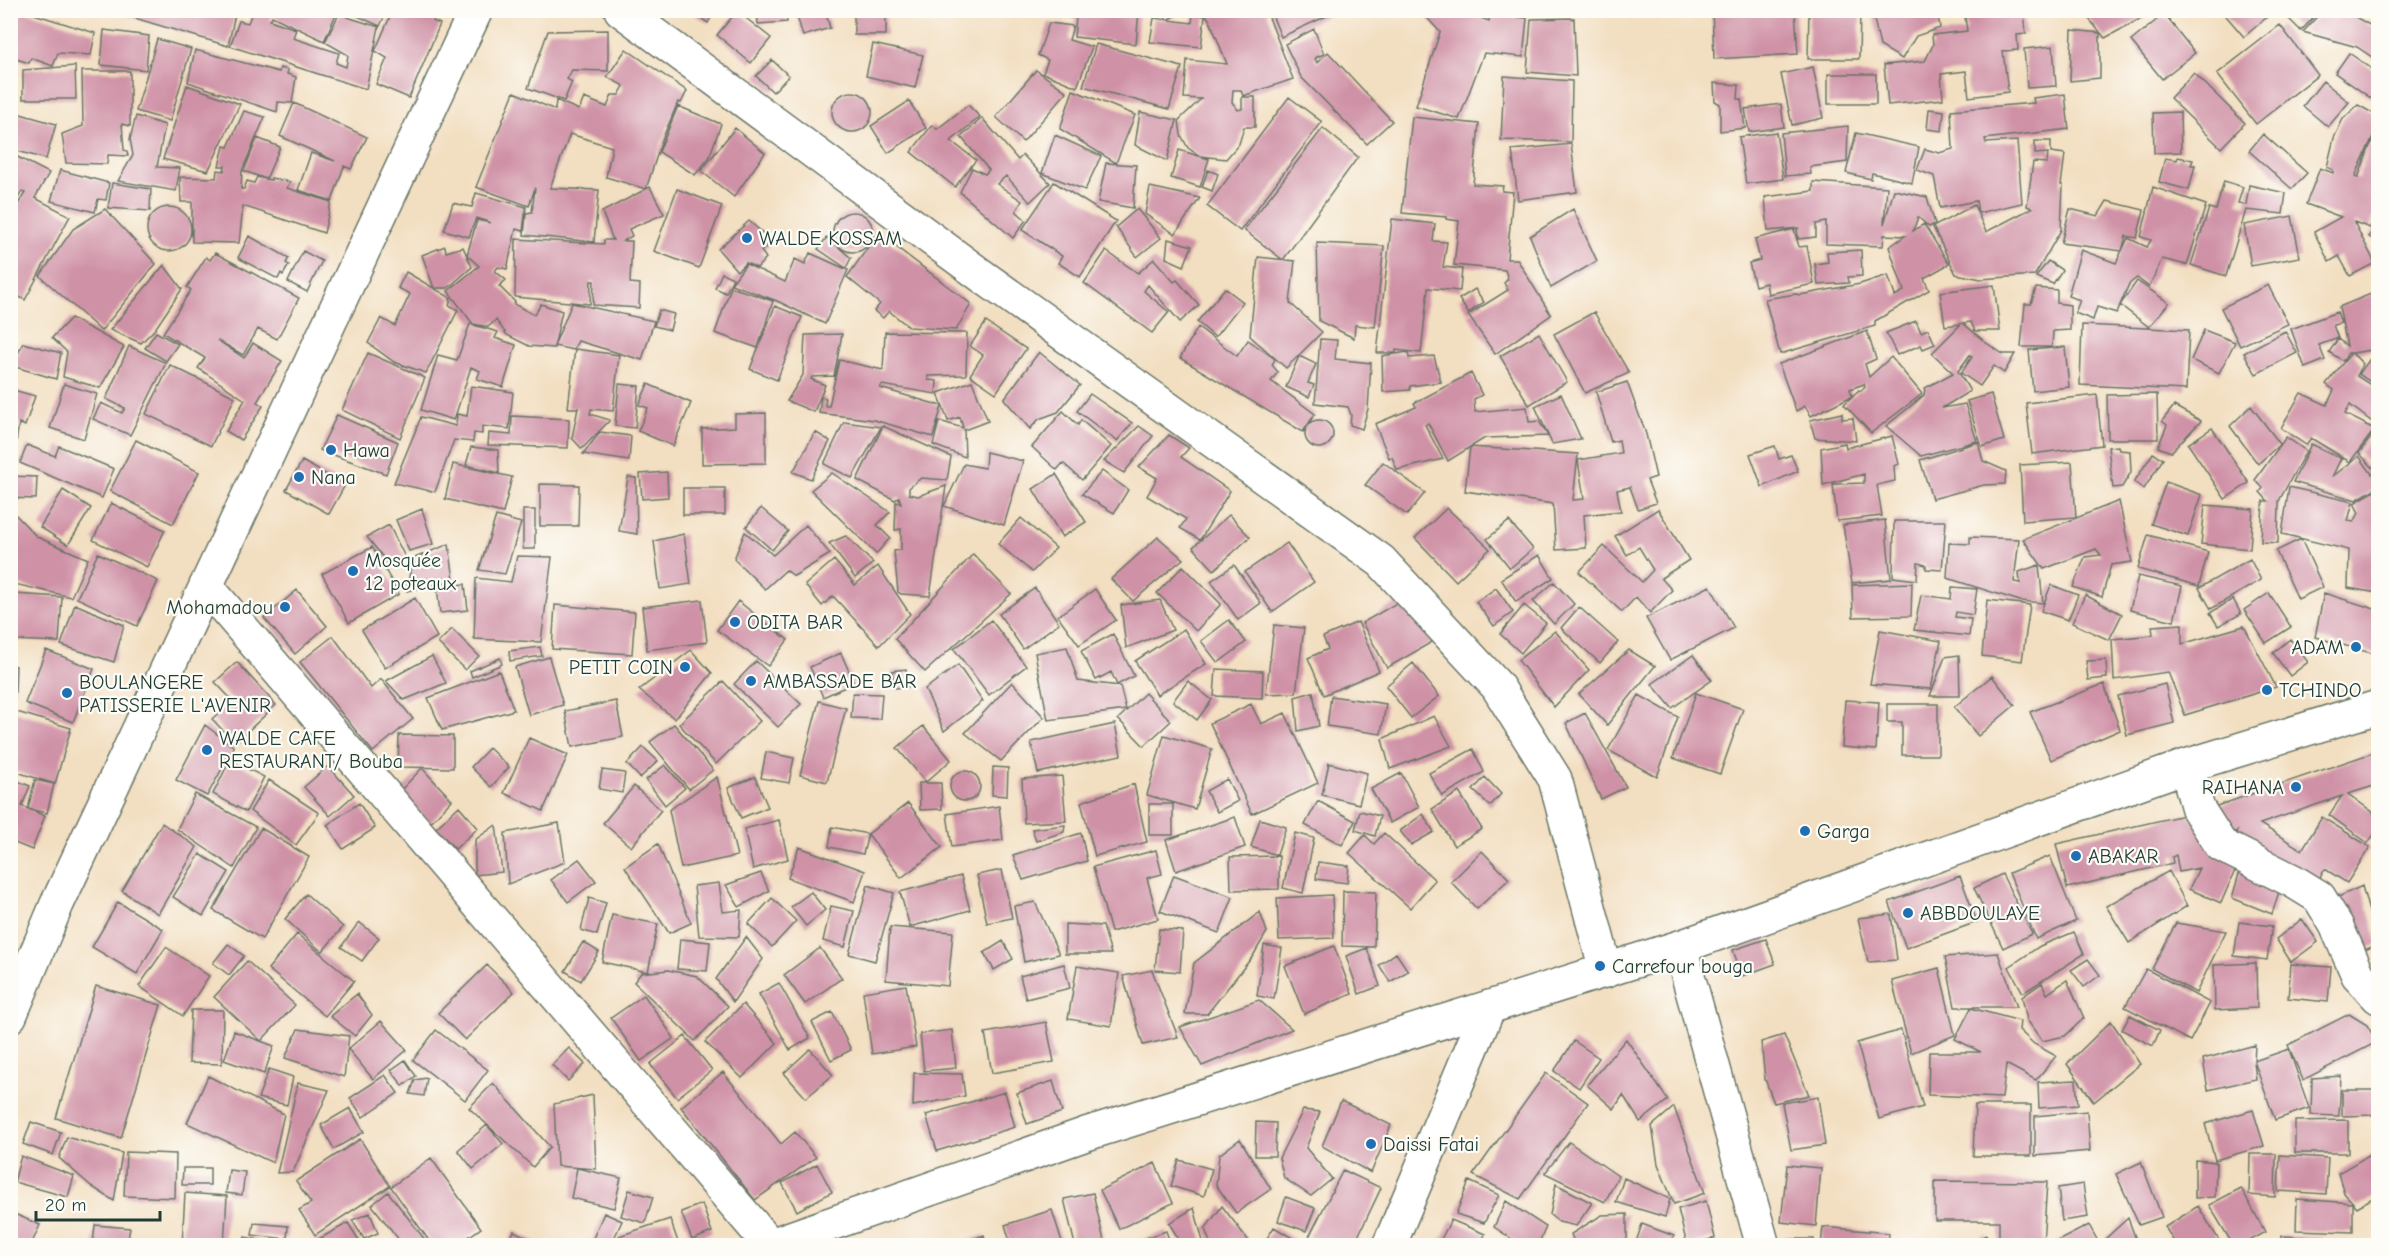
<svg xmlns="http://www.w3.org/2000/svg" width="2389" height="1256" font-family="'Comic Neue',sans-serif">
	<rect width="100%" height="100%" fill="#fdfcf7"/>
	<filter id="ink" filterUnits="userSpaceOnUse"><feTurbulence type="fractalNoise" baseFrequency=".0167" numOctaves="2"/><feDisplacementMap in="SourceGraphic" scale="12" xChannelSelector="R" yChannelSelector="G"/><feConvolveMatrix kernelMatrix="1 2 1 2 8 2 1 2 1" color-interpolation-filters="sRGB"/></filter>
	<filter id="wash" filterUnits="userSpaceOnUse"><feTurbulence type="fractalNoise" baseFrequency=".008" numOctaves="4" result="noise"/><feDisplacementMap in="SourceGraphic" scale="24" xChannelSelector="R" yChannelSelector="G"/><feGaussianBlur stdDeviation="1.35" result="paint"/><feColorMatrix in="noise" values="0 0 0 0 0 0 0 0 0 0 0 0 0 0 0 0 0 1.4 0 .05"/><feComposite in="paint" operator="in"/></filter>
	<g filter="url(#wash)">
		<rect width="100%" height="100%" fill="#f2dec0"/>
		<g id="blocks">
			<!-- building -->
			<path fill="#cf91a6" d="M10 10H21L95 33 91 55 58 53 53 66 31 58 29 63 10 57Z
				M108 10H236L228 46Z
				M253 10H338L324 41 272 16 270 20 296 29 293 38 339 53 336 63 346 67 348 55 325 42 341 10 349 14 347 17 379 27 366 89 230 46 239 21 248 23Z
				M344 10H387L380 26Z
				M393 10H438L433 21 440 24 409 98 376 84 387 58 375 51Z
				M688 10H715L708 23Z
				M757 10H786L787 22 758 24Z
				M795 10H825L830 28 803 36Z
				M854 10H886V35H854Z
				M1023 10H1139L1136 44 1074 37 1076 18 1022 14Z
				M1163 10H1187L1167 20Z
				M1203 10H1266L1293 79 1243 96 1241 90H1233L1232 102 1238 110 1242 109V97H1255V127H1244L1239 144 1226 159 1200 156 1188 148 1181 135 1179 120 1201 99 1184 98 1187 60 1227 64 1210 21Z
				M1270 10H1340L1281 37Z
				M1420 10H1458L1489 21 1490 15 1527 18 1523 57 1484 53 1459 119 1416 106 1440 32Z
				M1712 10H1795L1798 54 1714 59Z
				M1809 10H1860L1859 59H1808Z
				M1872 10H1937L1940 28 1916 36 1902 59 1880 46Z
				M1964 10H2024L2026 34 2017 35 2018 50 2003 51 2008 92 1969 97 1966 71 1941 74 1943 99 1888 105 1884 65 1925 61 1933 45 1932 35 1967 31Z
				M2221 10H2275L2244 37Z
				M2280 10H2320L2301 31Z
				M2323 10H2343L2375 28 2378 23V61L2357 47 2303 32Z
				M737 11 771 38 751 63 717 35Z
				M2089 11H2155L2105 38 2084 13Z
				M1193 14 1205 16 1201 47 1150 42 1154 18 1192 23Z
				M2164 14 2195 53 2162 79 2131 41Z
				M1574 18 1576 76 1527 72 1531 19Z
				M1049 23 1073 26 1069 40 1092 47 1077 87 1043 73 1048 60 1038 55Z
				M2280 25 2318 75 2256 124 2217 74Z
				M1314 29 1324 54 1315 58 1317 63 1328 52 1392 121 1367 144 1301 77 1285 44Z
				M104 30 149 36 146 70 101 65Z
				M608 30V71L572 70 567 79 572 82 564 101 528 88 548 31Z
				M2072 30 2100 33V78L2070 81Z
				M157 39 191 49 170 121 136 111Z
				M873 44 923 55 915 88 866 76Z
				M1096 44 1182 67 1169 109 1083 86Z
				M2053 46 2056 86 2027 88 2024 49Z
				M626 49 687 91 681 103 678 102 662 140 646 189 606 177 612 147 570 134 550 188 599 190 594 242 524 235 526 213 532 212 535 188 529 206 476 187 514 92 555 110 556 100 579 110 584 98 607 107 612 95H619L624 86 607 77Z
				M195 50 279 72 280 68 288 70 287 74 296 77 292 103 278 102 277 112 188 82Z
				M2349 53 2378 73V103L2335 73Z
				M772 60 789 76 773 92 756 76Z
				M75 66 76 99H23V70Z
				M1813 67 1823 118 1792 125 1781 74Z
				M1036 70 1067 92 1023 142 996 117Z
				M82 71H130V126L122 124 124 150 127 151 128 156 108 155 107 164 66 163 62 134 83 126Z
				M2194 73 2245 123 2221 148 2170 98Z
				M1828 74H1876V104H1828Z
				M1504 76 1572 81 1571 142 1501 140Z
				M2323 81 2349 102 2328 127 2303 106Z
				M1714 83 1739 85 1738 99H1741L1745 128 1720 131V104L1715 101Z
				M187 85 240 104 208 171 163 159Z
				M1073 90 1135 115 1116 163 1060 129Z
				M832 112a20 20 0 1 1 40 0a20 20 0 1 1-40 0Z
				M2065 94 2069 129 1985 139 1986 143 2017 141 2022 203 1978 213 1976 201 1940 208 1934 176 1917 170 1925 149 1939 153 1953 149 1951 110 2034 103 2033 98Z
				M1289 97 1322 122 1240 231 1207 206Z
				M909 101 926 128 888 153 871 126Z
				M294 103 367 137 351 169 344 166 332 201 298 190 311 153 335 161 280 136Z
				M1781 104 1784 127 1749 132 1745 109Z
				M968 105 980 117 951 141 976 160 955 187 911 152 932 125 937 129Z
				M2358 105 2378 116V125L2355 177 2358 178 2369 148 2378 130V205L2370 228 2354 222 2375 263 2350 276 2339 256 2329 262 2314 232 2341 217 2306 204 2320 168 2333 173V170L2327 167 2334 138 2343 119Z
				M678 106 721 124 709 158 695 175 659 152Z
				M1929 109 1944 111 1942 131 1927 129Z
				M10 111 56 124 46 159 10 149Z
				M244 111 265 117 242 171 241 189H244L247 181 254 183 257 177 271 180V178L290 182 287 188 331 202 324 233 243 206 239 243 192 242V202H181L180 177 216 178 217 170 224 171 225 166H219L224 146 228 147Z
				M1140 112 1177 120 1167 161 1135 145Z
				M2180 112 2181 152 2154 153 2153 113Z
				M136 116 165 125 157 167 180 168 176 191 118 181 133 155 130 139Z
				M1412 117 1479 124 1473 184 1503 186 1502 191 1513 192 1507 259H1517L1551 315 1495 354 1468 315 1508 290 1504 283 1508 279 1505 270 1454 265 1459 221 1446 219V217L1402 213Z
				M982 118 1018 160 1023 155 1050 183 1030 202 1006 176 997 184 1022 201 1016 211 1026 220 1013 238 960 192 972 168 985 174 989 170 961 137Z
				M1848 126 1847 162 1810 167 1811 174 1785 176 1781 133Z
				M735 128 765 153 734 197 701 171Z
				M1323 128 1358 157 1283 260 1244 230Z
				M1776 132 1783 179 1746 184 1739 137Z
				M1856 133 1919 147 1912 183 1872 173 1871 179 1846 173Z
				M2263 134 2307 173 2292 189 2249 151Z
				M1055 135 1101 156 1085 190 1042 173Z
				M257 138 280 147 266 179 244 171Z
				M2035 141H2051V152L2065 154 2061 185H2063L2061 230 2035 275 1981 279 1956 274 1933 227 1974 205 1986 232 2032 208 2027 206 2033 162 2047 163 2048 153 2035 154Z
				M1571 144 1577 192 1518 200 1512 150Z
				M1179 150 1209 159 1200 187 1171 178Z
				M10 153 49 173 35 198 70 216 25 300 10 292V217L25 193 22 191 10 213Z
				M2178 157 2193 160 2191 165H2195L2189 190 2159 182 2165 158 2177 160Z
				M1106 163 1136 165 1133 208 1098 202Z
				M60 170 109 183 106 200 98 199 95 212 51 201Z
				M1208 170 1218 174 1212 191 1202 187Z
				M2224 181 2243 187 2238 203 2246 205 2249 185 2286 193 2283 214 2246 210 2226 276 2191 265 2209 208 2216 210Z
				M1054 182 1116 221 1080 277 1058 263 1062 256 1022 230Z
				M1813 182 1887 187 1884 224 1894 190 1927 197 1935 224 1929 227 1918 217 1913 231 1924 224 1949 264 1924 278 1929 290 1875 321V326L1780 354 1765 299 1796 294 1800 295 1860 284 1888 275 1895 296 1904 291 1889 247 1905 236 1884 235 1883 246 1826 244V222L1816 224V237L1798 239 1797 229 1799 228 1768 231 1765 197 1813 191Z
				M112 183 151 189 150 211 108 208Z
				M650 187 664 214 629 229 632 236 623 241H632L630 283 640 284 639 308 593 305 594 281H591L590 304 515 297 516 239 604 244V240H613L602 212Z
				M1150 187 1200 198 1175 234 1145 214Z
				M2153 187 2206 205 2187 265 2162 259 2149 287 2137 278 2129 284 2120 305 2137 281 2169 303 2149 327 2120 305 2117 313 2097 307 2093 320 2075 313 2080 300 2068 296 2081 250 2116 263 2128 238 2147 247 2151 240 2141 237Z
				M677 189 722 206 699 268 654 251Z
				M476 193 526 207 523 231 516 229 507 269 498 267 495 271 506 280 499 286 515 302 514 304 534 315 541 304 562 311 554 348 529 346 507 335 496 320 488 327 473 324 448 291 479 266 467 255 477 220 491 223 476 218 469 237 444 230 453 203 472 207Z
				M2107 201 2144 210 2137 238 2126 236 2122 251 2061 243 2070 209 2098 216Z
				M147 229a22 22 0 1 1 44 0a22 22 0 1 1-44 0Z
				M105 209 156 264 101 331 40 276 73 229Z
				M1137 209 1161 238 1137 257 1116 227Z
				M1573 209 1597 261 1551 288 1530 236Z
				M833 232a20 20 0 1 1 40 0a20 20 0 1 1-40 0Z
				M2292 216 2300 257 2251 266 2244 225Z
				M1392 219 1435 224 1433 241 1447 242 1443 267 1462 269 1460 291 1428 288 1421 353 1396 350V353H1377Z
				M2378 219V241L2369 237Z
				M749 221 773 242 761 251 766 258 757 268 746 263 737 271 718 249Z
				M1794 229 1799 247 1807 246 1814 284 1768 294 1766 283 1755 286 1749 263 1760 260 1755 239Z
				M878 233 971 304 956 330 909 327 889 311 883 318 874 311 880 304 847 277Z
				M249 236 289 258 286 263 289 265 283 275 281 273 278 279 238 258Z
				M827 237 851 258 846 268 818 249Z
				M1168 239 1192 246 1184 266 1166 258Z
				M1317 243 1384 246 1375 327 1355 325 1354 338 1319 321Z
				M445 246 446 252 463 247 472 267 448 288H434L422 255Z
				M1861 250 1862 276 1848 277 1849 283 1818 285 1815 264 1828 262 1827 252Z
				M303 251 322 261 307 292 288 282Z
				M1106 251 1138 273 1154 259 1174 282 1177 280 1199 305 1180 322 1148 285 1144 291 1169 312 1152 333 1084 283Z
				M215 253 299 298 277 339 258 329 243 355 217 340 244 358 253 343 282 361 257 402 263 406 241 440 226 431 245 400 198 368 205 358 163 333 191 290 187 287 206 257 210 260Z
				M810 253 848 270 825 324 777 301 731 284 746 264 785 282 795 259 805 264Z
				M1258 257 1295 261 1290 303 1322 332 1286 368 1250 336Z
				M2048 261 2062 270 2053 284 2036 277Z
				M164 265 182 289 155 329 141 343 110 330Z
				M406 272 451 298 449 305 458 310 426 373 394 362 368 343 381 318 395 326 410 294 398 288Z
				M722 273 733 278 726 293 715 288Z
				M1994 285 2000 331H1975L1971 322 1963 323 1985 342 2003 354H2015L2004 373 1994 366 1980 386 1961 373 1972 357 1970 355 1958 371 1970 391 1942 408 1965 404 1977 441 1921 456 1886 426 1924 395 1925 388 1953 373 1932 353 1961 324 1945 326 1940 292Z
				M2268 285 2288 324 2240 346 2221 308Z
				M731 287 773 301 758 348 715 333Z
				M1225 288 1243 302 1215 337 1197 322Z
				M2036 288 2057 290V303L2070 305V330L2053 331 2052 347H2021L2025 304H2031Z
				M1475 289 1484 302 1468 313 1459 299Z
				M2378 291V349L2352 353 2363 364 2357 376 2378 390V422L2376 425 2350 405 2345 414 2375 429 2350 462 2311 438 2306 445 2281 428 2301 393 2327 405 2334 390 2326 384 2351 353H2348L2343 361 2329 352 2338 339 2347 346 2339 307Z
				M572 303 654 321 642 360 578 341 573 350 554 346Z
				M775 306 802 317 777 380 750 369Z
				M659 310 674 314 670 330 654 326Z
				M1594 312 1629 373 1585 393 1554 334Z
				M2337 312 2341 323 2333 325 2338 338 2319 345 2325 360 2305 368 2291 329Z
				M71 318 124 347 100 388 63 377 67 352 52 338Z
				M1916 321 1921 332 1928 329 1935 344 1923 349 1921 345 1897 355 1886 333Z
				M986 322 1026 349 996 393 970 375 983 355 970 346Z
				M470 324 498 332 495 338 516 345 503 387 477 379 480 371 471 367 454 420 421 410 438 355 457 360Z
				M2082 325 2189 330 2186 390 2080 385Z
				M1198 327 1237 356 1248 340 1275 359 1272 365 1278 372 1271 381 1315 414 1303 432 1180 358Z
				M2204 330 2235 342 2219 373 2191 360Z
				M1867 331 1876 359 1865 364 1869 377 1891 357 1922 394 1871 433 1844 404 1859 390 1861 391 1865 387 1864 384 1850 389 1852 396 1811 416 1805 406 1796 411 1779 364Z
				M2285 331 2297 353 2256 374 2244 353Z
				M156 332 178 344 166 361 145 348Z
				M885 332 967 333 966 375 928 376V380L937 381 936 394 882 385 880 388 942 406 933 437 874 420 819 413 821 397 826 398 825 406H829L839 360 883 370Z
				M1539 333 1567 382 1529 405 1500 356Z
				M842 334 834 376 812 377 811 379 825 385 814 412 787 401 803 375 805 335Z
				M1320 339 1337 340 1335 359 1371 363 1368 409 1362 429 1350 425 1351 415 1348 407 1315 403Z
				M23 343 61 353 56 379 12 366Z
				M129 346 166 363 130 435 93 419 101 403 122 413 125 408 106 399Z
				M2065 347 2069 387 2033 391 2029 350Z
				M575 349 619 355 613 411 591 409 590 414 610 420 582 449 572 438 578 408H568Z
				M1039 352 1080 385 1058 412 1039 419 1030 429 1004 399Z
				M1408 352 1409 358 1434 356 1441 382 1410 386V390L1383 392 1382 356Z
				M368 353 425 378 400 438 342 410Z
				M1299 356 1316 364 1308 383 1314 385 1309 397 1286 387Z
				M2372 356 2378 360V387L2359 374Z
				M170 365 235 397 211 446 146 414Z
				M1471 373 1482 395 1474 399 1475 412 1527 407 1529 422 1539 421 1548 436 1485 438 1448 461 1428 423 1425 425 1443 459 1397 470 1392 457 1389 458 1375 424 1416 407 1414 403Z
				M972 381 988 421 964 430 965 457 933 445 939 421 963 428 960 417 948 421 938 393Z
				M1627 382 1646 434 1656 477 1647 480 1656 503 1638 509 1630 487 1617 490 1621 511 1584 515 1586 548 1556 550 1553 504 1465 491 1470 447 1578 454 1573 500 1584 499 1578 460 1621 453 1619 440 1611 442 1596 392Z
				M64 384 97 394 84 439 50 428Z
				M619 384 639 386 635 428 615 426Z
				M648 384 691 403 673 446 638 431 648 408 639 405Z
				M471 386 513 392 509 429 482 426V434L474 433 473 442 454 440 435 492 394 483 421 417 456 426 457 414 467 416Z
				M10 389 35 396 25 426 19 423 16 443 10 442Z
				M1090 394 1132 423 1117 441 1077 411Z
				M1561 394 1581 439 1552 444 1535 406Z
				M1991 394 2004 440 1982 447 1967 401Z
				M2157 394 2158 439H2108L2107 395Z
				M2097 395 2102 445 2032 454 2026 403Z
				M2174 406 2201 421 2171 452 2158 447 2167 425 2162 421Z
				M2251 406 2280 444 2258 464 2230 426Z
				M1063 411 1078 425 1081 420 1111 446 1082 480 1063 463 1057 470 1032 447Z
				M766 413V463L702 464V429L735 427V414Z
				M1842 413V419L1853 418 1856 441 1815 438 1810 420Z
				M337 415 398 442 386 474 320 450Z
				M512 416 569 419 568 448 488 445 489 433 511 435Z
				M1305 434a14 14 0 1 1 28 0a14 14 0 1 1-28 0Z
				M844 422 881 427 852 478 824 464Z
				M883 426 951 457 947 480 921 478 909 488V494L918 496 946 486 930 596 901 594 898 592 894 551 901 550V529L895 530 896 502 901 503 899 497 895 500 857 480Z
				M1139 426 1153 436 1124 473 1104 461Z
				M2212 428 2249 483 2225 499 2188 444Z
				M2378 428V467L2376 471 2359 453Z
				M600 432 631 436 629 461 583 454Z
				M815 432 830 441 811 479 793 472Z
				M1169 435 1189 448 1181 457 1230 491 1200 540 1180 528 1186 519 1147 496 1157 478 1139 467Z
				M1892 436 1899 464 1894 466 1895 481 1877 485 1882 516 1837 521 1833 484 1864 483V474L1823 485 1821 448 1845 443 1846 448Z
				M2286 437 2306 451 2279 501 2278 543 2261 542 2263 501H2268L2260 492 2263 488 2255 480Z
				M136 440 199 472 173 524 110 491Z
				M1978 442 1983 461 2006 471 2005 484 1984 485 1932 499 1920 460Z
				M2311 444 2341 458 2332 477 2359 456 2372 474 2378 470V487L2356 500 2293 482Z
				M27 445 55 456 59 446 114 469 102 498 20 463Z
				M1775 446 1779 459 1791 455 1798 471 1762 487 1750 454Z
				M2118 446 2119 450 2130 451 2131 472 2122 487 2113 488 2108 447Z
				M471 447 498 450 499 473 466 465Z
				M986 452 1023 461 1004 525 944 506 964 464 985 468Z
				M2153 453 2163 459 2144 489 2134 482Z
				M302 461 345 485 329 514 286 490Z
				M1383 462 1425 493 1407 515 1365 485Z
				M2072 462 2076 517 2023 521 2020 465Z
				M453 464 512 477 503 513 445 499Z
				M1102 471 1128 490 1114 513 1082 494Z
				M667 472 668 497 642 499 640 474Z
				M832 473 890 512 877 525 890 538 876 554 811 490Z
				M1056 474 1086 522 1062 537 1033 489Z
				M10 476 37 477 36 499 10 498Z
				M628 477 636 478 637 534 619 531Z
				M2166 482 2202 495 2188 536 2151 524Z
				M540 484 579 485 578 526H540Z
				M2289 487 2353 502 2348 521 2354 522 2359 513 2354 503 2378 489V593L2348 588 2349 550 2282 534Z
				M683 488H725V515H683Z
				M63 490 91 508 68 545 40 527Z
				M2119 501 2132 562 2111 565 2102 597 2073 587 2085 557 2101 555 2096 549 2044 569 2023 539Z
				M111 503 165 530 147 567 93 540Z
				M2205 505 2253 509 2250 549 2201 544Z
				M761 508 788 531 772 550 746 527Z
				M1447 508 1490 549 1456 581 1415 538Z
				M422 509 433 544 409 551 396 520Z
				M1658 509 1689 560 1661 578 1672 590 1650 613 1636 597 1622 612 1579 572 1604 546 1642 582 1653 570 1639 547 1627 555 1615 536Z
				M523 510H535V549H523Z
				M14 513 37 537 88 559 71 597 10 583V533Z
				M1229 515 1250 537 1214 570 1193 547Z
				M496 516 521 523 505 574 479 570Z
				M1021 518 1056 548 1032 572 998 544Z
				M1885 520 1891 579 1852 583 1843 525Z
				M1509 521 1533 549 1510 568 1487 539Z
				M1894 521H1946L1942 570 1926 569V565L1918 563 1917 580 1893 577Z
				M389 525 405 557 389 565 367 537Z
				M806 525 830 554 794 576 786 570 765 589 734 559 745 532 773 555Z
				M684 534 691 584 660 589 654 541Z
				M2148 535 2208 552 2199 586 2138 569Z
				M846 536 873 563 855 578 829 543Z
				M1158 537 1183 559 1133 601 1111 579Z
				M1970 537 2019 539 2014 582 2020 583 2019 572 2039 565 2043 603 2020 601 1947 578 1949 543 1970 544Z
				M2301 539 2323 587 2298 599 2276 551Z
				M1287 543 1314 582 1272 612 1245 572Z
				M449 544 454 580 407 591 412 559Z
				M372 547 399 594 349 623 322 574Z
				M98 553 158 581 137 626 77 598Z
				M973 554 1011 594 925 672 895 639Z
				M1539 555 1553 578 1516 602 1501 579Z
				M517 556 552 557 541 642 474 639 476 578 511 582Z
				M2250 559 2261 580 2211 609 2199 588Z
				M834 560 855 585 878 566 910 614 879 646 833 596 822 606 805 585Z
				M1234 565 1261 603 1238 620 1211 581Z
				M1183 566 1221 604 1196 631 1157 593Z
				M2138 576 2182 586 2174 621 2130 610Z
				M1554 582 1574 604 1554 624 1533 601Z
				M1912 583 1911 616 1853 617 1852 585Z
				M465 584 468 610 440 613 437 587Z
				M2051 585 2078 595 2068 620 2041 611Z
				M1710 586 1734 628 1670 660 1646 618Z
				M1952 587 1977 589 1973 615 1956 612 1955 617 1971 619 1969 636 1914 630 1921 595 1951 599Z
				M1035 588 1059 623 1023 649 999 614Z
				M1496 588 1513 612 1494 626 1476 602Z
				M1095 589 1116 620 1079 645 1058 616Z
				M297 590 327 626 295 654 264 618Z
				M2269 593 2291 627 2266 643 2244 610Z
				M2324 593 2378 610V655L2315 637Z
				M14 594 62 597 59 642 12 640Z
				M2085 595 2122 614 2109 640 2072 623Z
				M1407 597 1432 642 1387 668 1362 623Z
				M415 598 437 637 385 668 362 630Z
				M2233 599 2241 614 2218 626 2210 613Z
				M702 600 707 642 647 650 642 607Z
				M1160 600 1173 630 1126 648 1121 605Z
				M1987 600 2030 605 2022 661 1982 656Z
				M738 601 788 640 768 666 717 630Z
				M75 604 124 625 114 662 61 645Z
				M555 605 635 612 632 654 552 649Z
				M1524 605 1546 623 1521 653 1500 634Z
				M1579 607 1618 642 1600 663 1561 628Z
				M991 620 1026 666 989 695 954 649Z
				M1229 620 1246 642 1218 663 1201 641Z
				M1358 622 1379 671 1324 695 1308 658 1328 649 1323 637Z
				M2182 624V644L2244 626 2276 687 2185 715 2168 672 2114 680 2112 639 2153 635 2152 626Z
				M1274 625 1304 628 1296 693 1266 694Z
				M452 629 479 656 465 670 438 643Z
				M1184 629 1206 664 1157 695 1135 661Z
				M1880 630 1941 641 1931 689 1870 684Z
				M1555 631 1589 670 1554 707 1518 660Z
				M1113 634 1134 676 1117 685 1111 672 1096 680 1081 651Z
				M333 636 371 688 381 679 413 719 373 752 300 662Z
				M2290 639 2308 662 2290 676 2273 653Z
				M540 647 542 656 510 661 509 651Z
				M1067 647 1078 681 1120 686 1126 710 1048 720 1035 653Z
				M46 650 94 669 73 722 25 703Z
				M691 650 712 673 675 719 639 690Z
				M1629 650 1655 666 1607 725 1579 694Z
				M841 653 854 683 823 697 810 667Z
				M1693 655 1712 680 1672 708 1652 684Z
				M1959 655 1960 696H1930L1945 657Z
				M432 656 446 683 404 700 386 681Z
				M549 657 563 705 529 715 515 667Z
				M500 658 502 664 472 677 470 671Z
				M2106 660 2107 678 2088 680 2086 661Z
				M756 661 801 704 778 727 734 684Z
				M237 662 276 705 235 743 212 719 232 700 215 682Z
				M1413 663 1439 696 1411 718 1386 686Z
				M10 665 16 666 15 692H10Z
				M958 665 983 701 944 731 925 689Z
				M906 669 908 687 894 688 892 671Z
				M1216 669 1263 671 1262 698 1214 696Z
				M499 671 514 710 442 730 428 698Z
				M1992 676 2015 705 1978 736 1954 707Z
				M723 681 760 721 716 764 679 724Z
				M1188 681 1212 700 1197 720 1173 701Z
				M1012 682 1044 717 1001 761 965 733Z
				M2104 684 2120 730 2051 760 2030 712Z
				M2165 684 2174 723 2127 735 2118 696Z
				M1313 692 1319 726 1298 731 1295 697Z
				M853 693 882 694 880 719 851 718Z
				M1145 693 1171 721 1144 746 1118 719Z
				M1696 693 1743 709 1720 774 1673 758Z
				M1639 695 1678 717 1657 777 1608 750Z
				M1331 696 1386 704 1381 734 1327 726Z
				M1845 700 1879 702 1876 750 1842 747Z
				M616 701 623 737 572 747 565 711Z
				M819 701 846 708 827 782 800 775Z
				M1251 704 1261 724 1285 713 1318 783 1252 814 1210 723Z
				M1887 704H1938V755H1902V722H1887Z
				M10 710 71 728 55 784 10 770Z
				M1585 713 1626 787 1601 799 1566 723Z
				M1434 716 1451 746 1390 769 1382 739Z
				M674 724 713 770 689 789 650 742Z
				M1115 724 1121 755 1038 773 1031 742Z
				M205 725 234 747 207 796 176 780Z
				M923 726 951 760 926 782 897 748Z
				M399 735 453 736V768L398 767Z
				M1164 735 1212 749 1195 809 1147 795Z
				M529 738 568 755 543 811 504 793Z
				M643 747 658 761 640 778 627 764Z
				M489 748 509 767 491 787 471 767Z
				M1473 749 1484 772 1442 796 1429 773Z
				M2378 751V789L2377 785 2348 794 2378 816V829L2368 843 2329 815 2342 796 2260 824 2302 850 2322 817 2370 847 2347 883 2325 869 2309 896 2229 845 2237 831 2217 838 2208 809Z
				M766 752 794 758 789 783 761 778Z
				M230 760 264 777 246 812 213 794Z
				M1329 763 1367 773 1359 804 1322 795Z
				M665 765 685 788 665 805 646 780Z
				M328 766 354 795 330 816 304 787Z
				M993 767 1008 768 1007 796 992 795Z
				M422 768 452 800 430 823 400 791Z
				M602 770 625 773 622 793 599 789Z
				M950 786a15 15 0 1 1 30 0a15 15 0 1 1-30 0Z
				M1401 773 1419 807 1390 823 1371 789Z
				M1062 776 1066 821 1024 823 1022 779Z
				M717 777 737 856 681 868 669 810Z
				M755 777 768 807 741 818 728 788Z
				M1485 777 1501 794 1490 806 1473 790Z
				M10 778 30 786 22 806 45 816 32 850 10 841Z
				M1227 779 1238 801 1217 812 1206 791Z
				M35 780 54 784 47 813 28 809Z
				M269 780 319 813 296 845 250 811Z
				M919 783H941L942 809 920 810Z
				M1134 784 1147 842 1095 856 1081 802Z
				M634 786 661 810 631 847 603 823Z
				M1459 792 1482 829 1454 846 1432 809Z
				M195 794 256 827 234 868 177 829Z
				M1318 801 1355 821 1342 845 1305 825Z
				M359 803 375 828 343 849 327 825Z
				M908 803 942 847 901 878 868 834Z
				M1149 804H1173V835H1149Z
				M459 806 478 828 455 849 436 828Z
				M999 806 1003 840 952 847 947 814Z
				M1360 811 1380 816 1375 836 1355 830Z
				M1423 814 1434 832 1411 845 1400 831Z
				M2188 814 2237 866 2221 903 2189 889 2199 868 2179 872 2176 855 2172 857 2173 863 2067 888 2056 844Z
				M1235 817 1245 847 1176 871 1166 840Z
				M1260 819 1286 827 1277 855 1251 847Z
				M779 820 788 859 753 869 744 829Z
				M162 823 197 847 158 914 122 891Z
				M559 823 565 862 508 884 505 833Z
				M496 825 502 872 475 875V840Z
				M1065 825 1064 832 1036 841 1032 829Z
				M832 827 868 834 863 854 829 847Z
				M261 828 309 857 262 939 213 910Z
				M1081 833 1087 861 1023 880 1013 855Z
				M1295 833 1314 838 1303 893 1283 888Z
				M1384 833 1435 880 1410 908 1349 853 1365 835 1374 844Z
				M658 844 691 923 669 933 625 867Z
				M799 847 865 871 854 902 788 878Z
				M1156 850 1162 874 1147 878 1158 919 1111 932 1093 867Z
				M1482 851 1509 879 1477 909 1451 882Z
				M200 854 229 872 203 916 173 897Z
				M1279 856V889L1231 890 1230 857Z
				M2050 856 2076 921 2036 939 2009 873Z
				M579 859 596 881 568 902 551 880Z
				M1318 862 1349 866 1347 883 1316 879Z
				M2242 863 2282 882 2272 914 2232 898Z
				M1002 870 1012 918 987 923 977 875Z
				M2169 871 2187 906 2129 943 2106 906Z
				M761 873 769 891 739 907 726 885Z
				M2002 874 2032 934 2003 948 1974 888Z
				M1174 875 1233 897 1219 933 1160 911Z
				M961 876 970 910 910 927 900 892Z
				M1960 876 1977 922 1906 948 1889 902Z
				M719 883 723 912 741 910 739 937 699 936 694 886Z
				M868 885 894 893 875 961 849 954Z
				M2362 886 2378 944 2337 963 2321 905Z
				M1343 891 1376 892 1374 947 1342 946Z
				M811 892 825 910 806 926 791 907Z
				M306 894 343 927 322 952 285 919Z
				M1332 895 1334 938 1279 940 1277 898Z
				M589 898 606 903 597 935 581 930Z
				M772 898 796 921 772 947 748 924Z
				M118 902 163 929 137 974 92 947Z
				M1035 902 1059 954 1024 962 1014 906Z
				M831 906 854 911 845 947 823 941Z
				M1260 912 1267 932 1253 956 1207 1014H1185L1194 963Z
				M1891 914 1897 960 1868 962 1858 918Z
				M612 915 658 924 648 972 602 962Z
				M2302 919 2318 942 2291 962 2276 939Z
				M359 922 379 938 362 961 341 947Z
				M2239 922 2272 926 2267 960 2234 956Z
				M2176 923 2226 931 2196 993 2152 969Z
				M1065 924 1103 926 1111 954H1065Z
				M890 927 953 932 948 986 886 980Z
				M1159 929 1183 931 1180 972 1155 970Z
				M2074 932 2084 954 2023 993 2009 967 2040 946Z
				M297 934 354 981 325 1016 268 969Z
				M746 937 763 959 733 1002 716 979Z
				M680 939 710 942 707 971 677 969Z
				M1766 939 1775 964 1742 976 1733 950Z
				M1003 941 1013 959 994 970 984 953Z
				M583 942 599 952 581 981 565 971Z
				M228 944 244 956 229 975 213 963Z
				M1264 945 1282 948 1274 999 1257 996Z
				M1334 946 1352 994 1304 1014 1285 966Z
				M166 947 209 976 183 1016 139 986Z
				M820 948 842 978 805 1004 784 975Z
				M1367 948 1380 986 1359 994 1346 956Z
				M1396 953 1408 971 1390 982 1379 965Z
				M1998 953 2017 1007H1955L1945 957Z
				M2088 959 2100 975 2084 987 2071 970Z
				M247 961 295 1005 261 1041 214 997Z
				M2256 963 2257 1008 2215 1010 2214 965Z
				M1064 964 1070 988 1026 999 1020 976Z
				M2291 964 2331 967 2328 1002 2288 998Z
				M487 965 514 992 465 1040 438 1013Z
				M1077 966 1119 973 1111 1026 1068 1019Z
				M1939 968 1955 1035 1911 1053 1892 981Z
				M2146 969 2210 1003 2190 1041 2125 1007Z
				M668 970 697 976 728 1006 695 1041 634 982 641 973Z
				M1152 970 1178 1037 1143 1045 1123 976Z
				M2067 980 2084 1018 2065 1036 2042 1041 2027 1020 2022 997 2042 983 2047 994Z
				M779 983 810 1038 790 1050 759 994Z
				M906 985 916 1047 872 1054 863 992Z
				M96 986 161 1005 121 1138 56 1118Z
				M357 994 372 1015 355 1036 330 1016Z
				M644 995 674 1038 641 1061 611 1018Z
				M1259 1000 1292 1029 1202 1066 1180 1027Z
				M743 1004 777 1043 742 1078 705 1042Z
				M1971 1008 2020 1021 2019 1030 2034 1044 2056 1056 2036 1080 2006 1064 2002 1098 1928 1095 1929 1052H1981L1955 1039Z
				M191 1010H223L222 1064 189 1063Z
				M832 1012 851 1050 831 1060 812 1022Z
				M2349 1014 2367 1025 2377 1042 2303 1080 2288 1045Z
				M2130 1015 2160 1030 2153 1046 2122 1030Z
				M381 1021 407 1050 373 1079 348 1049Z
				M2111 1021 2140 1064 2094 1102 2067 1064Z
				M1046 1022 1054 1062 992 1073 985 1033Z
				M298 1029 349 1036 344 1077 285 1058Z
				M436 1030 488 1070 465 1100 413 1060Z
				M952 1030 956 1068 924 1071 920 1034Z
				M1901 1030 1923 1107 1879 1119 1857 1043Z
				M234 1031 274 1046 264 1074 224 1060Z
				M1784 1035 1809 1095 1774 1103 1765 1079 1761 1042Z
				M685 1036 712 1070 677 1098 650 1064Z
				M1626 1039 1668 1100 1640 1122 1623 1095 1614 1109 1587 1085Z
				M1574 1041 1599 1058 1579 1088 1554 1071Z
				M2255 1045 2254 1062 2256 1079 2208 1090 2203 1059Z
				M569 1048 585 1064 568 1081 552 1065Z
				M810 1049 833 1075 806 1098 784 1073Z
				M2289 1049 2309 1108 2275 1120 2254 1061Z
				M405 1060 416 1076 403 1086 391 1070Z
				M269 1069 293 1077 287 1105 258 1098Z
				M723 1072 781 1144 795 1132 816 1157 755 1200 681 1107Z
				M914 1073 962 1074 965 1096 913 1106Z
				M1546 1073 1588 1103 1520 1199 1473 1175Z
				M385 1075 398 1093 363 1117 350 1098Z
				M208 1076 284 1114 273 1163 187 1123Z
				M2341 1076 2339 1116 2311 1115 2312 1078Z
				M427 1078 424 1096 410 1094 415 1080Z
				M2076 1080 2078 1105 2039 1108 2038 1082Z
				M1053 1081 1062 1112 1027 1124 1017 1093Z
				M298 1083 329 1090 293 1172 277 1173Z
				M493 1083 550 1147 533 1167 469 1108Z
				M2342 1090H2375V1115L2342 1116Z
				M1005 1092 1015 1127 937 1151 926 1115Z
				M593 1095 596 1169 557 1166 554 1104Z
				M1818 1097 1825 1145 1791 1150 1782 1103Z
				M1341 1101 1391 1125 1371 1173 1322 1146Z
				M1975 1105H2031V1156H1973Z
				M1674 1107 1705 1193 1674 1204 1658 1164 1652 1126Z
				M350 1108 364 1132 334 1149 321 1125Z
				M1303 1110 1320 1112 1306 1148 1332 1179 1311 1196 1284 1178 1279 1158Z
				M2253 1110 2264 1146 2215 1160 2205 1124Z
				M2087 1111 2090 1151 2035 1156V1116Z
				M2348 1120V1153H2295V1121Z
				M31 1122 61 1132 53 1155 23 1144Z
				M1256 1122 1276 1123 1275 1156H1255Z
				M487 1125 503 1144 473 1169 458 1150Z
				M67 1137 122 1153 114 1201 91 1186 59 1158Z
				M360 1139 390 1186 315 1235 299 1210 311 1203 296 1181Z
				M1240 1139 1271 1189 1236 1213 1216 1185 1219 1155Z
				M1569 1142 1618 1176 1605 1202 1545 1173Z
				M2378 1150V1195L2357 1207 2344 1193 2338 1173Z
				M126 1152 176 1154 175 1198 124 1196Z
				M2250 1154H2276L2275 1197 2249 1195Z
				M2280 1155 2328 1158 2326 1194 2278 1191Z
				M21 1156 74 1176 68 1197 14 1182Z
				M431 1158 481 1228 457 1245H432L391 1187Z
				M1179 1160 1212 1169 1204 1196 1171 1186Z
				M2195 1160 2216 1162 2215 1197 2195 1198Z
				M2141 1162 2162 1217 2139 1225 2116 1174Z
				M1155 1163 1173 1203 1119 1229 1100 1190Z
				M817 1164 832 1192 797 1211 782 1183Z
				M1787 1165 1821 1168 1816 1226 1781 1222Z
				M183 1168H210V1185H182Z
				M577 1168 621 1178 614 1208 571 1198Z
				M229 1170 245 1172 242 1195 226 1193Z
				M1343 1170 1381 1188 1354 1245H1326L1309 1237Z
				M1624 1178 1670 1199 1665 1217 1616 1202Z
				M1469 1181 1499 1195 1484 1223 1456 1214Z
				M1935 1181 2047 1182 2043 1245H1999V1221H1935Z
				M1556 1184 1592 1203 1576 1226 1559 1222 1550 1215Z
				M2083 1184 2088 1217 2062 1221 2058 1188Z
				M2241 1188 2265 1232 2241 1245H2233L2209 1205Z
				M629 1190 653 1197 645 1223 621 1216Z
				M388 1192 429 1245H403L372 1205Z
				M185 1193 227 1196 224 1245H182Z
				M1093 1193 1105 1245H1075L1064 1199Z
				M1286 1197 1315 1208 1306 1231 1278 1221Z
				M2297 1199 2353 1203V1232L2296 1230Z
				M1506 1201 1546 1227 1538 1245H1521L1494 1227Z
				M1706 1201 1715 1238 1687 1245 1678 1209Z
				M702 1204 712 1232 692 1240 681 1212Z
				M1222 1206 1252 1245H1211L1205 1229Z
				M2198 1206 2222 1245H2176L2165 1227Z
				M1194 1208 1204 1245H1182L1169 1223Z
				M1052 1210 1063 1245H1011L1005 1225Z
				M10 1212 40 1225 31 1245H10Z
				M370 1213 378 1233 364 1239 352 1220Z
				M604 1213 622 1221 611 1245H590Z
				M1627 1214V1245H1575L1571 1234 1602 1215Z
				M2128 1218 2138 1245H2108L2105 1239Z
				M670 1219 679 1245H622L619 1236Z
				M1451 1220 1485 1234 1481 1245H1438Z
				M254 1223 288 1226 287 1239 252 1235Z
				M348 1223 362 1245H308Z
				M1642 1224 1674 1236 1670 1245H1635Z
				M95 1225 130 1228 127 1245H93Z
				M2089 1225 2100 1245H2050Z
				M1274 1227 1304 1245H1263Z
				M1823 1227 1889 1233 1888 1245H1821Z
				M514 1231 537 1242 535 1245H507Z
				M1166 1231 1171 1245H1140L1138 1241Z
				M984 1235 987 1245H956Z
				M1986 1235 1992 1245H1968Z
				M2281 1236 2323 1238V1245H2280Z
				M245 1237 281 1245H243Z
				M1790 1239H1814V1245H1790Z"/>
		</g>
	</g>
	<g filter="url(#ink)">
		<use href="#blocks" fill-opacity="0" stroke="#697565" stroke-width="1.5"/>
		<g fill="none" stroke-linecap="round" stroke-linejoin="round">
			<!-- minor casing -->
			<g stroke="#697565" stroke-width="36">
				<path id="minor" d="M621 10 982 276 1381 561 1497 686 1555 779 1606 971
					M206 586 770 1245
					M2186 766 2198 809 2221 845 2293 881 2319 897 2336 925 2358 975 2378 997
					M1680 947 1763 1246
					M768 1246 1086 1134 1680 947 2186 766 2378 707
					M1389 1246 1489 1007"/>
			</g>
			<!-- tertiary casing -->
			<g stroke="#697565" stroke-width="36">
				<path id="tertiary" d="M10 1016 57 904 476 10"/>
			</g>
			<!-- minor -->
			<use href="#minor" stroke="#fff" stroke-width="33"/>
			<!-- tertiary -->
			<use href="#tertiary" stroke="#fff" stroke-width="33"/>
		</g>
	</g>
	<!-- markers -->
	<g fill="#1f6fb2" stroke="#fdfcf7" stroke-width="2">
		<circle cx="747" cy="238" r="6"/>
		<circle cx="331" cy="450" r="6"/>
		<circle cx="299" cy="477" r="6"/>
		<circle cx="353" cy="571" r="6"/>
		<circle cx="285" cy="607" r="6"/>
		<circle cx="735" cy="622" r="6"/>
		<circle cx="2356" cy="647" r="6"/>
		<circle cx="685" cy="667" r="6"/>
		<circle cx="751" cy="681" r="6"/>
		<circle cx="2267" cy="690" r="6"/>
		<circle cx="67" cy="693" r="6"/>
		<circle cx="207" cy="750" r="6"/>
		<circle cx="2296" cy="787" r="6"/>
		<circle cx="1805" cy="831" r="6"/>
		<circle cx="2076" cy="856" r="6"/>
		<circle cx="1908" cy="913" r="6"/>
		<circle cx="1600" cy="966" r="6"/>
		<circle cx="1371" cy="1144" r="6"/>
	</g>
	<g text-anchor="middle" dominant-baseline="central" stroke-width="4.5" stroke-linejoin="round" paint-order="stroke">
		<!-- poi labels -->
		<g font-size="20" fill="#1f3d34" stroke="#fdfcf7" text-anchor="start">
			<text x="759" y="238">WALDE KOSSAM</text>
			<text x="343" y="450">Hawa</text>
			<text x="311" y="477">Nana</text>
			<text x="365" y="560">Mosquée<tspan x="365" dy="23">12 poteaux</tspan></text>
			<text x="273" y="607" text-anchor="end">Mohamadou</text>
			<text x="747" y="622">ODITA BAR</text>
			<text x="2344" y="647" text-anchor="end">ADAM</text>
			<text x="673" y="667" text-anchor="end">PETIT COIN</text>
			<text x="763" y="681">AMBASSADE BAR</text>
			<text x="79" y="682">BOULANGERE<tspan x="79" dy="23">PATISSERIE L'AVENIR</tspan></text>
			<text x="2279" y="690">TCHINDO</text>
			<text x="219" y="738">WALDE CAFE<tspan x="219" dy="23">RESTAURANT/ Bouba</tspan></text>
			<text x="2284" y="787" text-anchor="end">RAIHANA</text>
			<text x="1817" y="831">Garga</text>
			<text x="2088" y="856">ABAKAR</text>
			<text x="1920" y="913">ABBDOULAYE</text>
			<text x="1612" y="966">Carrefour bouga</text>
			<text x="1383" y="1144">Daissi Fatai</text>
		</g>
	</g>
	<!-- margin -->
	<rect width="2389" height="1256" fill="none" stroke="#fdfcf7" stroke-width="36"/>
	<!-- scale -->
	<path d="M36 1211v9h124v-9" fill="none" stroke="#1f3d34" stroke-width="3"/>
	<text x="45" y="1211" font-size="18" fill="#1f3d34" stroke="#fdfcf7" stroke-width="4.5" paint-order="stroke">20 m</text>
</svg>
